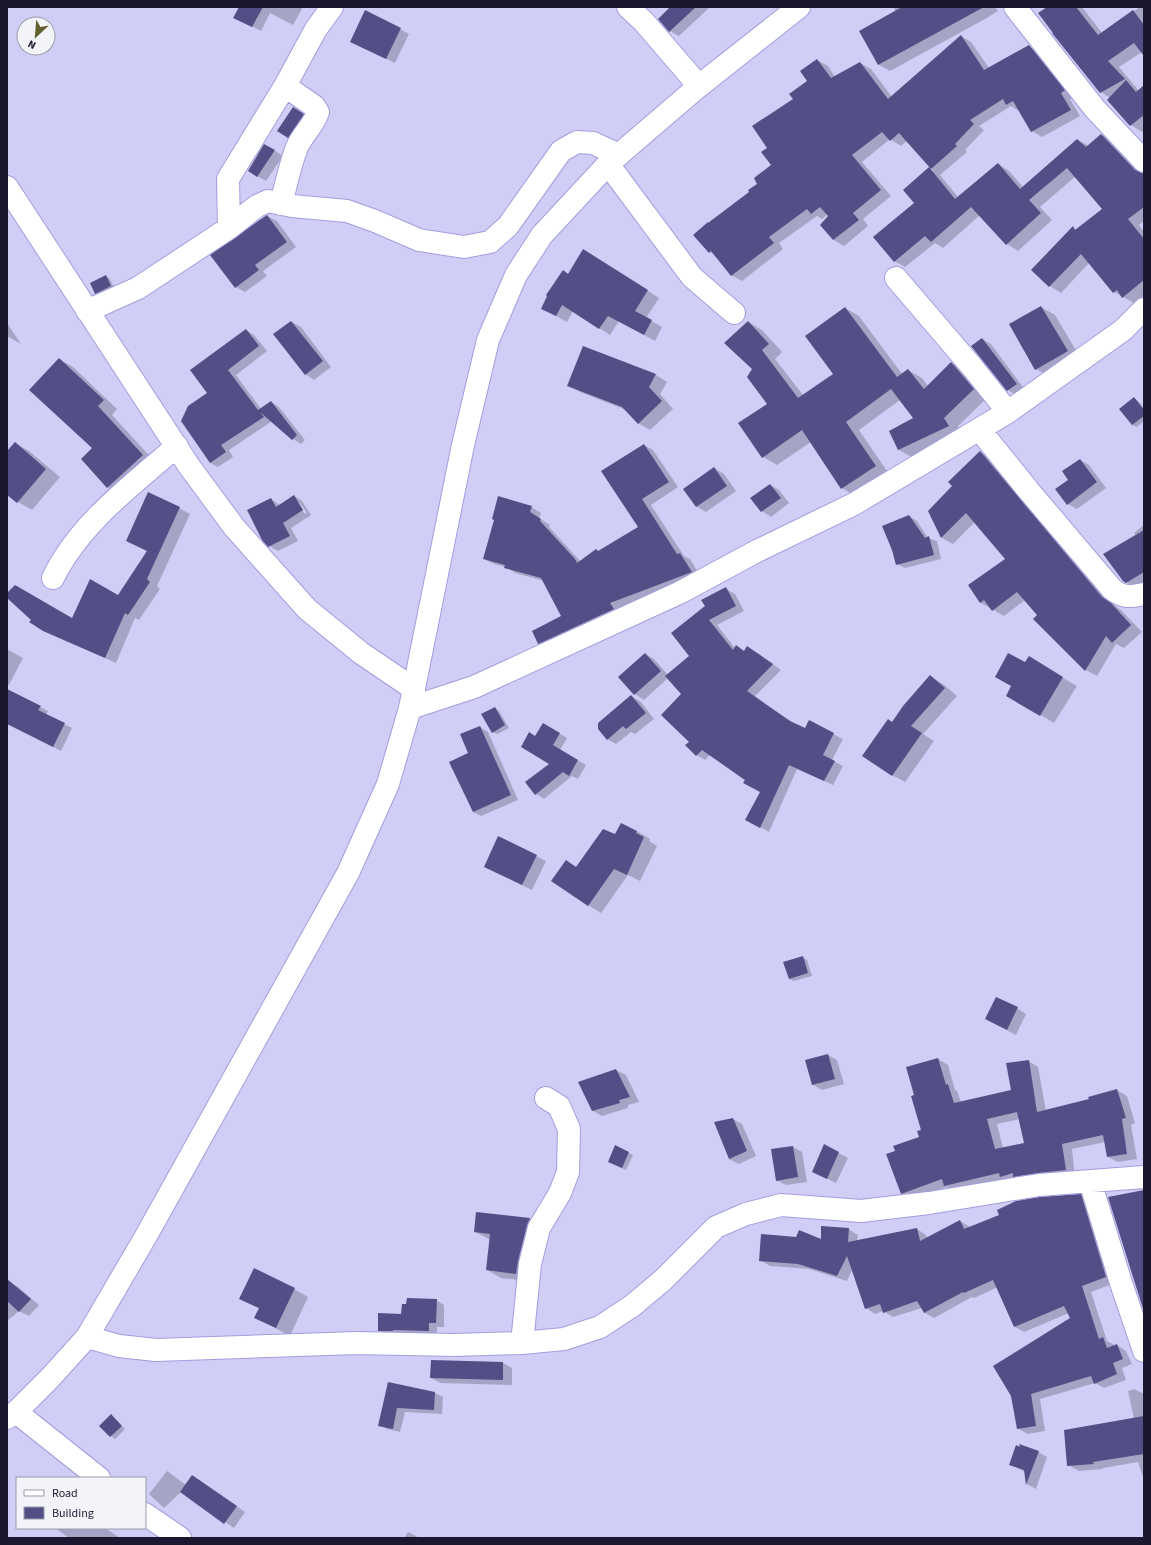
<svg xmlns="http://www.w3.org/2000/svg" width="1151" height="1545" font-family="'Source Sans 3',sans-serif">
	<rect width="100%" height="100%" fill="#d0cef6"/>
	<!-- shadow -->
	<path fill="#0003" fill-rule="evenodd" d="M240 7H303L293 25 270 13 261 31 243 22Z
		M671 7H710L679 36 670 31Z
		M896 7H995L998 11 985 19 890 71 879 65 896 12 894 9Z
		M1048 7H1082L1102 33 1140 7H1144V55L1142 52 1119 67 1139 91 1144 87V130L1142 132 1131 125 1110 98 1101 92 1053 34Z
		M400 29 409 34 395 63 360 46Z
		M961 36 971 42 989 68 1029 47 1040 52 1074 97 1070 99 1080 116 1042 137 1032 131 1019 109 1017 110 1011 106 979 126 984 130 965 150 967 152 940 175 958 197 998 164 1009 171 1023 187 1078 140 1089 146 1102 135 1113 142 1144 174V221L1139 225 1144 232V296L1134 303 1114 292 1089 263 1061 293 1050 286 1032 270 1073 228 1077 230 1104 210 1076 176 1040 207 1052 220 1018 251 1007 244 980 215 943 248 935 243 905 267 894 261 929 169 934 171 907 141 901 146 890 139 862 162 891 196 863 219 868 226 844 246 834 240 822 225 830 216 828 214 822 219 817 216 779 243 783 249 742 281 731 275 717 256 710 252 695 235 751 192 773 165 768 148 794 99 809 81 817 60 828 66 835 77 860 63 871 69 892 97Z
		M302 113 312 120 297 142 288 137Z
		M274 150 283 156 266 181 257 176Z
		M267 216 277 221 296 247 263 271 267 276 245 292 236 287Z
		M595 257 659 298 646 318 662 327 655 341 619 321 610 335 573 311 567 322 542 308 568 275Z
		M106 276 110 279 115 289 100 295 96 293Z
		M1041 307 1055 315 1081 359 1050 377 1036 369Z
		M845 308 859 316 902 374 908 370 922 378 928 386 952 363 965 371 987 398 958 426 962 434 913 458 899 450 890 431 915 419 900 400 859 430 889 474 855 496 842 488 811 442 777 465 763 457 768 404 754 369 748 322 762 330 782 352 775 359 803 395 834 374Z
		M292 322 301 327 331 367 314 380 305 374Z
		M7 323 21 344 7 336Z
		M246 330 254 335 267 351 236 375 261 409 271 402 279 407 305 440 301 444 293 439 272 421 229 450 233 457 218 467 210 463 209 394Z
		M982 339 991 344 1025 390 1017 396 1008 390 972 346Z
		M583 347 656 375 667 382 660 394 673 409 650 430 638 423 626 410 580 392 568 385Z
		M59 359 73 367 117 409 112 415 156 463 122 495 108 487 82 459 94 448Z
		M1134 399 1138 401 1144 408V421L1137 427 1132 425Z
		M15 443 29 451 60 477 32 510 18 502 7 493V453Z
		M644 445 653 450 678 487 651 505 684 556 690 559 701 577 619 608 623 614 548 649 539 643 563 616 544 581 515 573 506 567 494 564 484 559 531 507 541 513 539 518 550 525 549 527 581 562 640 528Z
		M980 452 991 458 1114 605 1122 611 1142 632 1124 648 1116 644 1097 676 1086 670 1035 619 1038 616 1025 600 1004 616 981 603 969 586 1007 560 975 522 953 544 942 538 929 511 954 486Z
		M1080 460 1089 465 1106 488 1077 509 1068 504 1069 480Z
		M714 468 724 474 736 491 706 512 697 507 685 489Z
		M770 485 779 490 789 503 771 517 762 511Z
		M294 496 302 501 311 515 291 528 298 541 278 551 269 546 271 499 280 505ZM297 502H299L307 513 305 514Z
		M179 508 190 514 157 586 160 589 139 620 135 618 116 663 55 636 30 622 32 619 7 597V594L73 620 118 596 147 551 127 541Z
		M909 516 917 521 928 538 937 541 941 559 905 568 897 564Z
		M1144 525V583L1136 588 1124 581 1136 536 1134 533Z
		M726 589 735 594 744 611 717 625 735 648 744 651 756 652 781 670 754 697 795 724 806 729 809 722 843 739 832 760 843 766 833 785 797 769 769 832 746 819 761 792 710 755 705 760 697 755 690 742 683 694 668 678 644 700 635 694 645 654 654 659 668 675 690 656 672 633Z
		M7 649 23 658 9 685 7 684Z
		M1029 658 1077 686 1054 723 1007 695Z
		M931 677 943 684 957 696 923 734 934 741 905 782 892 775 893 723Z
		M7 692 40 707 48 711 46 715 72 728 61 751 7 723Z
		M631 696 641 702 654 719 635 734 631 732 616 744 607 739Z
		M495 708 499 711 509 728 497 734 493 732Z
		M543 724 567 738 560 750 586 765 578 779 572 776 544 799 536 794 551 763 535 737Z
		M480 727 488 732 518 800 481 816 473 812 470 754Z
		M637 831 650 839 649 841 657 846 640 881 628 875 601 913 588 905 577 868 615 835Z
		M499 838 546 861 532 890 495 872Z
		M802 957 807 960 812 976 794 981 789 979Z
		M1017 1008 1026 1014 1016 1035 986 1019Z
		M828 1055 837 1060 844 1084 822 1090 813 1085 806 1061Z
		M938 1059 948 1065 955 1090 957 1091 961 1102 1012 1091 1028 1061 1038 1067 1046 1111 1090 1100 1117 1090 1127 1096 1135 1123 1131 1125 1137 1159 1118 1162 1108 1157 1105 1142 1072 1149 1075 1176 955 1191 947 1187 912 1199 902 1193 896 1152 920 1137 922 1131 915 1095ZM1020 1119 1025 1143 1003 1148 997 1124Z
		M616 1070 626 1075 639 1102 628 1105V1108L602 1116 593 1111 580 1083Z
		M733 1119 742 1124 756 1156 739 1164 729 1159Z
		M825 1146 848 1158 836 1183 813 1172Z
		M793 1147 802 1152 807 1182 786 1185 776 1180Z
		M629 1153 633 1155 626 1170 613 1164Z
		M1081 1195 1090 1201 1115 1283 1091 1292 1107 1341 1113 1344 1114 1347 1117 1345 1126 1351 1132 1364 1122 1368 1126 1380 1104 1388 1095 1383 1040 1399 1045 1431 1027 1434 1018 1428 1012 1395 1072 1318 1069 1313 1024 1332 1015 1327 998 1287 974 1298 972 1297 934 1318 925 1313 922 1308 893 1317 883 1311 875 1314 866 1308 852 1270 847 1281 809 1269 770 1266 760 1260 821 1241 848 1229 858 1235 857 1241 917 1229 926 1235 927 1238 960 1221 970 1227Z
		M477 1213 530 1219 544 1227 530 1281 501 1278 487 1270 491 1240 475 1232Z
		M9 1282 18 1287 39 1305 29 1316 19 1311 7 1321V1284Z
		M294 1289 308 1297 290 1336 256 1318 260 1309 241 1299Z
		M436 1300 444 1305V1327H437V1335H387L379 1330 402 1315Z
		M503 1363 512 1368V1385L441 1383 431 1378Z
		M389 1383 435 1393 443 1397 442 1414 405 1412 400 1432 387 1429 379 1425Z
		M1134 1389 1144 1394V1480L1138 1462 1103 1468V1469L1079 1471 1068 1465 1134 1419 1128 1391Z
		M111 1416 125 1429 115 1439 111 1436Z
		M1021 1448 1038 1452 1047 1457 1036 1489 1027 1484 1025 1472 1010 1464Z
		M167 1471 186 1485 193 1476 245 1512 234 1528 181 1492 164 1508 149 1494Z
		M55 1528H105L120 1538H69Z
		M408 1532 416 1536 419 1538H404Z"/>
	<!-- building -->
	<path fill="#544e86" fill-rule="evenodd" d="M239 7H263L252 27 233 18Z
		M670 7H696L669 32 658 19Z
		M902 7H984L878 65 859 31Z
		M1047 7H1076L1098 35 1133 10 1144 25V56L1134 43 1108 61 1125 79 1100 93 1052 33H1053L1038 13Z
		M365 10 401 28 386 59 350 42Z
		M961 35 984 70 1029 45 1065 90 1061 93 1071 110 1031 132 1013 101 1006 105 1003 99 970 120 974 124 955 144 957 146 931 169 899 133 890 141 882 132 852 155 881 190 853 213 859 220 833 240 820 225 828 216 820 207 811 214 807 209 769 237 774 243 731 276 711 251 709 253 693 235 708 222V223L749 192 748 190 757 184 754 178 771 165 761 152 767 148 752 126 793 99 789 94 807 81 800 71 817 59 831 78 860 62 888 99Z
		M1126 80 1136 92 1144 85V115L1130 126 1107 100Z
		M293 107 304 114 288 138 277 131Z
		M1101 134 1135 170 1144 174V207L1128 219 1144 239V280L1122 298 1117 290 1113 293 1081 254 1049 287 1031 270 1073 226 1075 230 1102 209 1067 168 1029 200 1041 213 1006 245 971 207 931 242 925 236 894 262 873 237 914 203 903 190 929 167 955 199 998 163 1020 189 1077 139 1086 147Z
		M264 144 275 150 257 177 248 171Z
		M267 215 287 242 255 265 259 270 235 288 210 255Z
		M583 249 648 290 635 311 652 320 644 335 608 316 599 329 562 305 556 316 541 309 547 296 546 295 563 270 568 274Z
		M106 275 111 286 95 294 90 283Z
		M1041 306 1068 351 1035 370 1009 324Z
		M845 307 897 377 908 369 924 389 951 362 974 389 944 418 949 426 898 450 889 431 913 418 891 389 846 422 876 466 841 489 802 430 762 458 738 423 767 404 747 377 752 369 724 343 748 321 769 344 762 350 798 398 833 374 805 336Z
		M291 321 323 361 305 375 273 334Z
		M246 329 259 346 228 370 258 410 271 401 297 435 292 440 260 412 264 417 221 445 226 452 210 463 181 421 188 406 207 393 190 370Z
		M982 338 1017 384 1007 391 971 346Z
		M583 346 656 374 649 387 662 401 638 424 622 407 567 386Z
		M59 358 104 400 98 406 143 455 107 488 81 459 92 448 29 390Z
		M1134 397 1144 410V416L1132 425 1119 409Z
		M15 442 46 469 17 503 7 495V451Z
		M644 444 669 482 642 499 677 554 680 553 692 572 610 603 614 609 538 644 532 631 561 616 541 578 504 568 505 565 483 559 494 520 492 519 498 496 532 506 530 512 541 519 540 521 575 559 577 563 596 549 598 551 638 527 601 471Z
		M980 451 1102 597 1111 603 1131 625 1112 643 1106 636 1085 671 1033 619 1037 615 1017 592 992 611 984 600 980 603 968 585 1005 559 966 513 941 538 928 511 952 486 948 482Z
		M1080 459 1097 482 1067 505 1055 489 1068 480 1062 471Z
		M714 467 727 486 696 507 683 489Z
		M770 484 781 498 761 512 750 498Z
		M148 492 180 507 147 579 150 582 128 615 125 613 105 658 43 631 29 622 31 620 7 598V593L15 585 72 618 90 579 118 595 147 551 126 541Z
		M294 495 303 510 283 523 290 536 268 547 262 540 247 510 271 498 276 507Z
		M909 515 925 538 929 536 934 555 896 565 892 550 882 526Z
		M1144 530V572L1126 583 1123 581 1103 554Z
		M726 587 736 606 709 620 733 650 736 645 744 651 747 646 773 664 747 691 790 721 805 728 809 720 834 733 823 755 835 761 824 781 789 765 760 828 745 820 760 792 743 783 745 780 702 750 696 756 685 745 689 742 661 715 681 694 665 676 689 656 671 633 705 606 701 600Z
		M645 653 661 671 634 695 618 677Z
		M1008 653 1025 662 1029 656 1063 677 1040 716 1006 696 1011 686 995 677Z
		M930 675 945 688 911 726 922 733 892 776 862 756 888 719 892 722 903 706Z
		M7 689 41 706 38 710 65 723 53 747 7 724Z
		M631 695 646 713 626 729 623 726 607 740 598 729V723Z
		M495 707 505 725 492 733 481 714Z
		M543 723 560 733 553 745 578 760 569 776 563 772 535 795 525 782 549 764 521 747 529 732 535 736Z
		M480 726 511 795 473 812 449 762 468 753 460 734Z
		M621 823 637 831 636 833 644 837 627 875 614 869 588 906 551 881 566 860 576 867 603 829 615 834Z
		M498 836 537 855 522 885 484 867Z
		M803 956 808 973 789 979 783 962Z
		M996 997 1018 1007 1007 1030 985 1019Z
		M828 1054 835 1079 812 1085 805 1060Z
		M938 1058 946 1085 948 1084 954 1103 1011 1090 1006 1063 1029 1060 1037 1112 1089 1099 1088 1097 1117 1089 1126 1118 1122 1119 1127 1154 1107 1157 1103 1135 1062 1144 1066 1170 1038 1173 1013 1177V1173L1000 1177 999 1173 944 1186 942 1179 901 1194 886 1154 895 1151 893 1146 919 1137 917 1131 921 1130 911 1096 914 1095 906 1067ZM1017 1112 1024 1143 995 1149 987 1119Z
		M616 1069 630 1097 619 1100 620 1103 592 1111 578 1082Z
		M733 1118 747 1151 729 1159 714 1122Z
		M824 1144 839 1152 827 1179 812 1172Z
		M615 1145 629 1152 622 1168 608 1162Z
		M793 1146 798 1177 776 1181 771 1149Z
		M1144 1190V1312L1108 1197Z
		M1081 1194 1106 1277 1082 1286 1099 1339 1103 1337 1107 1348 1117 1344 1123 1359 1113 1363 1117 1374 1094 1384 1091 1376 1031 1394 1036 1426 1017 1429 1011 1396 993 1366 1070 1318 1064 1306 1014 1327 993 1280 964 1293 963 1292 924 1313 917 1301 883 1313 880 1304 865 1309 847 1256 837 1276 798 1264 759 1261 761 1234 796 1237 799 1230 821 1239V1226L849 1228 848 1242 917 1228 920 1241 960 1220 964 1229 999 1215 997 1210 1016 1201 1040 1197Z
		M476 1212 530 1218 527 1225 518 1261 516 1274 486 1270 490 1234 474 1232Z
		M254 1268 295 1288 276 1328 254 1318 259 1308 239 1299Z
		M7 1279 31 1299 19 1312 7 1301Z
		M407 1298 437 1299 436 1323H429V1331L393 1330V1331H378V1313L401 1314 402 1304H406Z
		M431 1360 503 1362V1380L430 1378Z
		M388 1382 435 1392 434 1410 397 1408 393 1429 378 1426Z
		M111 1414 122 1426 110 1437 99 1426Z
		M1144 1416V1454L1093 1462 1094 1464 1067 1466 1064 1430Z
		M1019 1444 1039 1451 1026 1485 1024 1470 1009 1465 1016 1445 1020 1447Z
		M192 1475 237 1506 224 1524 180 1492Z"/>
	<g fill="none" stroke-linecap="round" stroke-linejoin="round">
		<!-- minor casing -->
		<g stroke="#a29edd" stroke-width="24">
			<path id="minor" d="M628 7 644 22 699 86
				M1015 7 1095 109 1144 161
				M608 164 692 277 734 313
				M7 187 189 466 234 527 307 609 361 653 414 689
				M281 204C286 185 290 165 297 147 303 134 314 125 318 112L314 106 285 86
				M229 228 228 179 285 86 316 29 332 7
				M896 278 973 368 1008 412
				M87 311 138 288 229 228 257 206 268 201 292 206 347 211 375 221 419 240 464 247 490 242 508 226 561 151 577 142 593 143 619 155
				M979 429 1029 491 1112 589C1123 598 1131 597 1144 594
				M53 578C79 524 132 485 177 446
				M410 708 474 687 681 592 755 552 854 504 1008 412 1123 330 1144 309
				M1090 1181 1121 1283 1144 1351
				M87 1337 119 1346 156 1350 356 1343 454 1345 522 1343 564 1339 600 1327 632 1306 663 1280 716 1227 746 1214 781 1205 861 1211 929 1203 1039 1185 1144 1177
				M522 1343 530 1264 539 1228 560 1193 568 1172 569 1129 559 1106 546 1098
				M16 1412 99 1478
				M145 1514 180 1538"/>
		</g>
		<!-- major casing -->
		<g stroke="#a29edd" stroke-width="24">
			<path id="major" d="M7 1418 16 1412 50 1378 87 1337 146 1236 348 873 388 784 410 708 463 445 488 340 516 275 542 235 608 164 699 86 799 7"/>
		</g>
		<!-- minor -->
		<use href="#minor" stroke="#fff" stroke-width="22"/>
		<!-- major -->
		<use href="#major" stroke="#fff" stroke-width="22"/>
	</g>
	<!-- border -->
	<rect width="1151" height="1545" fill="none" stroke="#1a172f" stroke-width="16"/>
	<!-- legend -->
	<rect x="16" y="1477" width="130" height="52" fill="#f3f3fa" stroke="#9c9ba9"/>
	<rect x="24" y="1490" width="20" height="6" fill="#ffffff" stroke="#9c9ba9"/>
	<text x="52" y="1497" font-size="12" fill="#1a172f">Road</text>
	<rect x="24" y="1507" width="20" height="12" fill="#544e86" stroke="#9c9ba9"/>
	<text x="52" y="1517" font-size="12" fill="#1a172f">Building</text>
	<!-- north arrow -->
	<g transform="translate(36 36) rotate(206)"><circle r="19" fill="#f3f3fa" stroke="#9c9ba9"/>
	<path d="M0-3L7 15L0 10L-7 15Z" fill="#62602d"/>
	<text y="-6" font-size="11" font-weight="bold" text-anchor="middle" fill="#1a172f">N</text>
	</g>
</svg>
